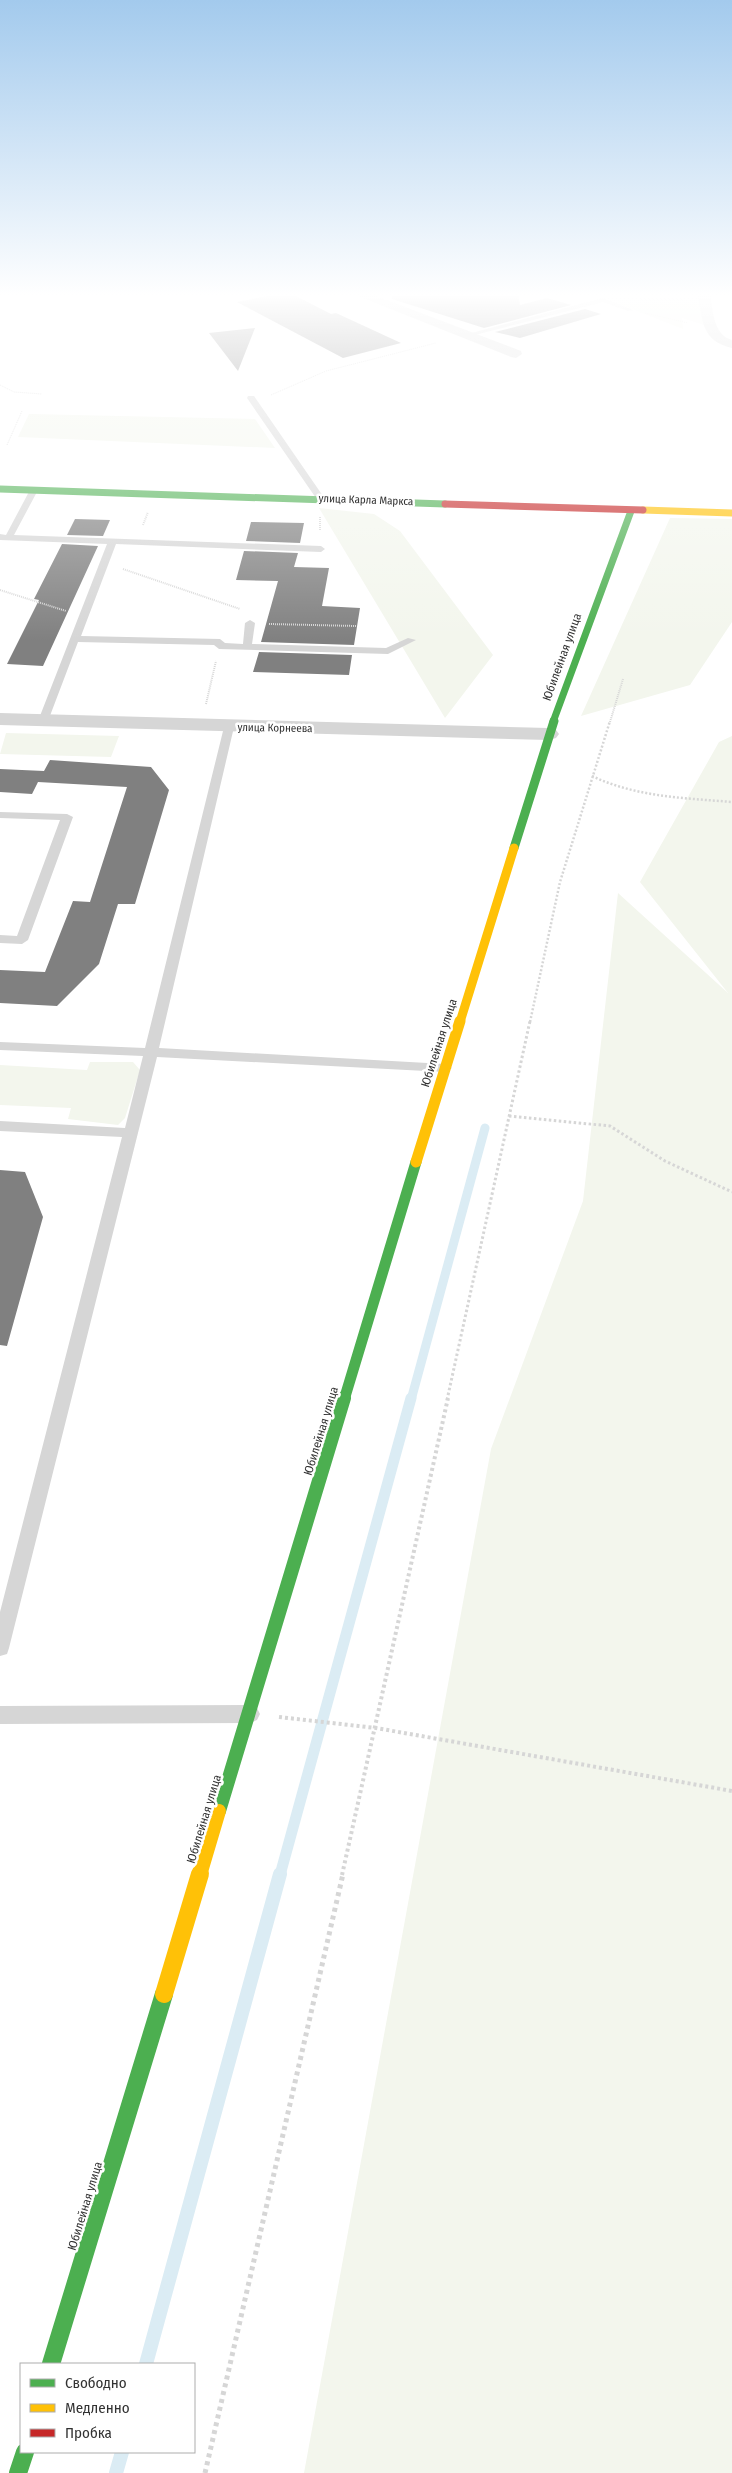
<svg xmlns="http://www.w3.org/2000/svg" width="732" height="2473" font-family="'Fira Sans Condensed',sans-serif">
	<rect width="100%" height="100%" fill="#fff"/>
	<!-- green -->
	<path fill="#f3f6ed" d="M593 294H699L704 325 682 318 683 329Z
		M29 414 255 419 275 448 18 437Z
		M319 508 374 514 400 531 493 655 445 718Z
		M670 518 732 519V622L690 685 581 716Z
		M6 733 119 736 111 757 0 754Z
		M732 736V2473H304L491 1449 583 1201 618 893 728 993 640 882 719 742Z
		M90 1062H133L140 1070 125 1118 118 1125 68 1119 71 1108 0 1105V1065L87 1070Z"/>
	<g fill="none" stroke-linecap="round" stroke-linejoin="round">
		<!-- stream-far2 -->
		<path stroke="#dbecf4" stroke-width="9" d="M411 1400 485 1128"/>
		<!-- stream-far1 -->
		<path stroke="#dbecf4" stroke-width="11" d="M280 1875 411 1398"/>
		<!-- stream -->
		<path stroke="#dbecf4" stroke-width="14" d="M146 2364 280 1874
			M116 2473 122 2452"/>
	</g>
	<!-- building -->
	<path fill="#808080" d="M277 294H292L331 314 336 313 401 343 343 358 237 302Z
		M392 294H518L520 305 547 298 571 305 484 328 392 299Z
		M585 309 601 314 520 338 495 332Z
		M255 328 238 371 209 333Z
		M75 519 110 520 103 536 67 535Z
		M251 522 304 523 300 543 246 541Z
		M62 544 98 546 43 666 7 664 39 600 34 599Z
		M244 551 298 553 294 567 329 568 322 606 360 608 354 645 261 642 278 581 236 580Z
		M259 652 352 655 349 675 253 672Z
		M50 760 151 767 169 790 135 904H118L99 964 57 1006 0 1003V970L45 972 73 901 90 902 127 787 38 782 32 794 0 792V769L44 771Z
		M0 1170 25 1172 43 1217 7 1346 0 1345Z"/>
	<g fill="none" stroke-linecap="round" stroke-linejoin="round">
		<!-- path-far5 -->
		<path stroke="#d6d6d6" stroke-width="1" stroke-dasharray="1 1" stroke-linecap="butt" d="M641 300H685
			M645 313 688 323
			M0 385 14 392 42 394
			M271 395 326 371 436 343
			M7 445 22 411"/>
		<!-- path-far4 -->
		<path stroke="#d6d6d6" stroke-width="2" stroke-dasharray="1 1" stroke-linecap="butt" d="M320 517V531
			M143 525 148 512
			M123 569 240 609
			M0 590 66 611
			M269 624 356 626
			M206 704 216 661
			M610 722 623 679"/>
		<!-- path-far3 -->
		<path stroke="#d6d6d6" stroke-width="2.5" stroke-dasharray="2 2" stroke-linecap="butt" d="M592 776C636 797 684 798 732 802
			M530 1022 560 882 610 721"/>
		<!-- path-far2 -->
		<path stroke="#d6d6d6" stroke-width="3" stroke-dasharray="2.5 2.5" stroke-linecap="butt" d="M509 1116 610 1126 665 1161 732 1192
			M447 1400 530 1021"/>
		<!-- path-far1 -->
		<path stroke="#d6d6d6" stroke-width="4" stroke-dasharray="3 3" stroke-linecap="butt" d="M279 1717 376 1728 732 1791
			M342 1875 448 1398"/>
		<!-- path -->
		<path stroke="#d6d6d6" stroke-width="5" stroke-dasharray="4 4" stroke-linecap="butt" d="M205 2473 343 1874"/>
		<!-- lane -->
		<path fill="#d6d6d6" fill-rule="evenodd" d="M375 294H386L369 300 366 298Z
			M603 298 633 310 628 311 603 302 467 337 464 335Z
			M248 396H254L325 499 324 501H318L247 398Z
			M31 488 38 490 14 535 321 546 325 549 321 552 116 544 81 636 220 639 225 643 243 644 245 623 250 620 255 623 252 644 386 648 408 638 416 640 388 654 219 649 214 645 78 642 48 721 47 723H39L38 721 107 544 0 540V534L6 535Z
			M229 724 234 727 159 1048 445 1064 452 1068 445 1072 157 1057 9 1648 7 1654 0 1656V1612L122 1137 0 1131V1121L125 1128 143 1056 0 1050V1042L145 1048 224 727Z
			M0 812 67 814 73 817 28 940 22 944 0 943V935L17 936 60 820 0 818Z
			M250 1705 257 1708 260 1714 257 1720 250 1723 0 1724V1706Z"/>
		<!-- street -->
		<path fill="#d6d6d6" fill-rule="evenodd" d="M353 294H371L521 351 522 354 516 358 511 357Z
			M698 294H710C713 310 713 335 732 340V348C702 341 702 321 698 294Z
			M0 713 549 728 556 730 559 734 556 738 549 740 0 725Z"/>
		<!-- fast-far4 -->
		<path stroke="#4caf50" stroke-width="7" d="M0 489 445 504
			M553 722 631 511"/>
		<!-- fast-far3 -->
		<path stroke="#4caf50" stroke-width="9" d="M514 848 554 721"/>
		<!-- fast-far2 -->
		<path stroke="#4caf50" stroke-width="11" d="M344 1400 416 1162"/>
		<!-- fast-far1 -->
		<path stroke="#4caf50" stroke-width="14" d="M219 1811 344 1398"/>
		<!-- fast -->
		<path stroke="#4caf50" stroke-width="18" d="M51 2364 164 1994
			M18 2473 25 2452"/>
		<!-- slow-far4 -->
		<path stroke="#ffc107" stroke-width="7" d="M643 510 732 513"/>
		<!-- slow-far3 -->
		<path stroke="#ffc107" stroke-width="9" d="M460 1022 514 848"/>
		<!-- slow-far2 -->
		<path stroke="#ffc107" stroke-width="11" d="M416 1162 460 1021"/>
		<!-- slow-far1 -->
		<path stroke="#ffc107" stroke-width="14" d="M200 1875 219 1811"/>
		<!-- slow -->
		<path stroke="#ffc107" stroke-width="18" d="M164 1994 200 1874"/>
		<!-- jam -->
		<path stroke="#c62828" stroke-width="7" d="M445 504 643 510"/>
	</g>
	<!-- sky -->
	<linearGradient id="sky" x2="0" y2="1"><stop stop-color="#a3caed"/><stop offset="0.46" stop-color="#fff"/><stop offset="1" stop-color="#fff" stop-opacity="0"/></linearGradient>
	<rect width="732" height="641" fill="url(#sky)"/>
	<g text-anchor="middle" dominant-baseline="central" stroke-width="5" stroke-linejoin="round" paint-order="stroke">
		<!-- far-street labels -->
		<g font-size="11" fill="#323232" stroke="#fff">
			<text transform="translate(366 500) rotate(2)">улица Карла Маркса</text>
			<text transform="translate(275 728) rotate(1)">улица Корнеева</text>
		</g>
		<!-- street labels -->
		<g font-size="12" fill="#323232" stroke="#fff">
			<text transform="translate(562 657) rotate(-70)">Юбилейная улица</text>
			<text transform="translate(439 1043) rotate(-72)">Юбилейная улица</text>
			<text transform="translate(321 1431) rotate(-73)">Юбилейная улица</text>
			<text transform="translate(204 1819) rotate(-73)">Юбилейная улица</text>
			<text transform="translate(85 2206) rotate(-73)">Юбилейная улица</text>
		</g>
	</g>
	<!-- legend -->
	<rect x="20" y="2363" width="175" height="90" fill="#ffffff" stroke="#adadad"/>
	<rect x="30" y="2379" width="25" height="8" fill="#4caf50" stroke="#adadad"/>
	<text x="65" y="2388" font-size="15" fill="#323232">Свободно</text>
	<rect x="30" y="2404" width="25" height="8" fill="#ffc107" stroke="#adadad"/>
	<text x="65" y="2413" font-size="15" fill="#323232">Медленно</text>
	<rect x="30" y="2429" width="25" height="8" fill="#c62828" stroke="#adadad"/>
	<text x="65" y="2438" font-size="15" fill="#323232">Пробка</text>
</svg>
